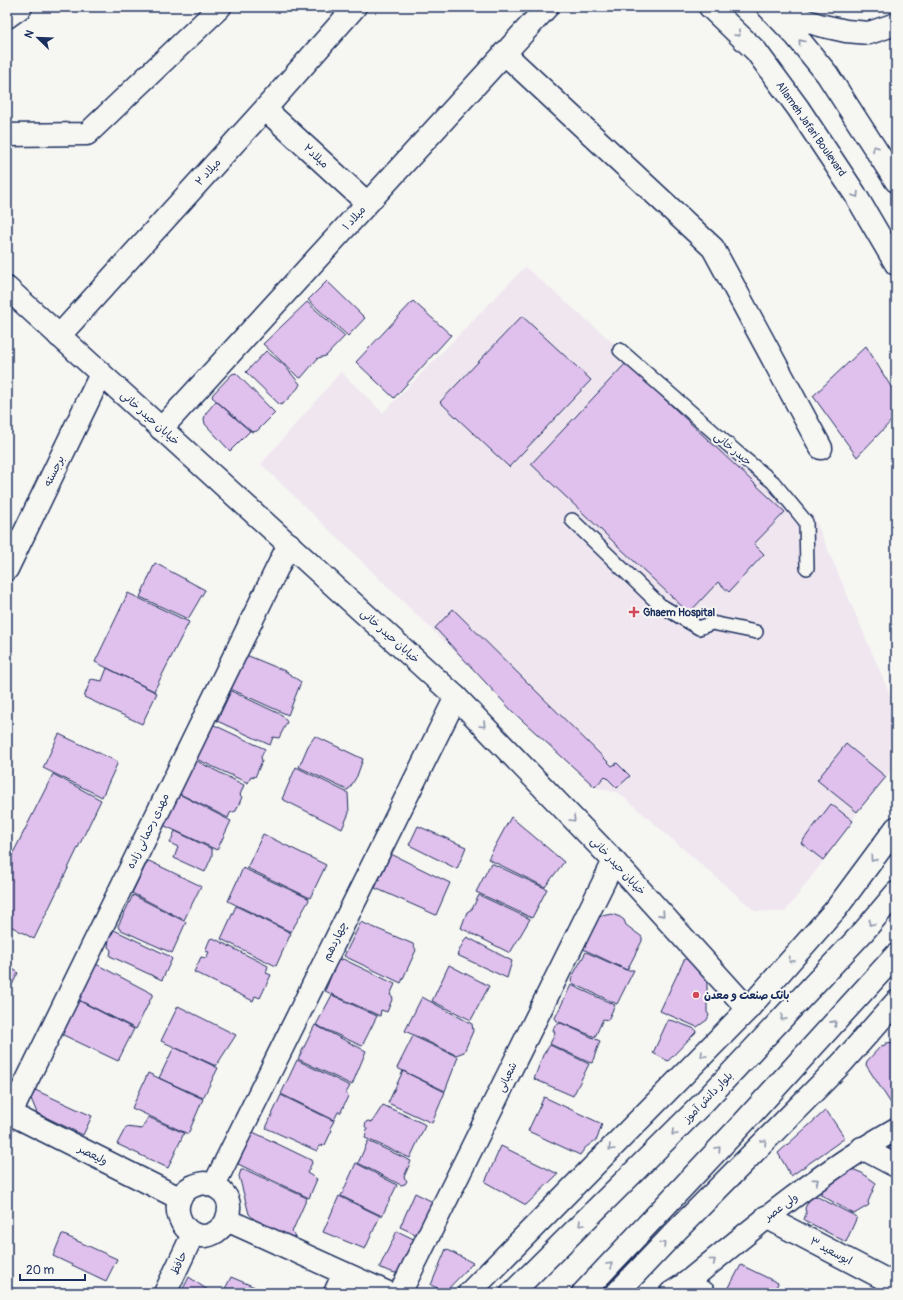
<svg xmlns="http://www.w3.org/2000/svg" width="903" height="1300" font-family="Pangolin,'Playpen Sans Arabic',sans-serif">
	<rect width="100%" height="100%" fill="#f6f6f2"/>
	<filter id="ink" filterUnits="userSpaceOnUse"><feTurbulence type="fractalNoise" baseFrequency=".025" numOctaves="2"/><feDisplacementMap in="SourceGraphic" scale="8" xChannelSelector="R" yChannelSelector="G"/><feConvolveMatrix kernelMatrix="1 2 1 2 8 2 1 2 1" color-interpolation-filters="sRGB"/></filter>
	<g filter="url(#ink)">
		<!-- built -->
		<path fill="#efe6f0" d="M525 267 813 515 896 709V763L886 777 857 812 853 821 785 912 755 911 619 793 595 787 261 464 341 372 383 413Z"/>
		<!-- building -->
		<path fill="#e0c0ec" stroke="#1b2f5e" d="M327 281 365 318 348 336 308 300Z
			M413 301 451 335 394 398 356 362Z
			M307 302 345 336 326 356 318 358 301 378 297 376 263 344Z
			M522 316 591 380 509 467 440 402Z
			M866 346 896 395V416L857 457 813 396Z
			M266 351 284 365 300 384 298 388 284 403 280 405 246 372Z
			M626 363 785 512 754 544 764 554 729 592 718 582 689 613 531 464Z
			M236 373 275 413 257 431 252 432 212 397 213 394 232 374Z
			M216 401 250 431 230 451 205 424 204 419 206 413Z
			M155 563 205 590 188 619 140 597Z
			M128 593 189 622 154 691 95 662Z
			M453 609 612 766 617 763 630 776 617 788 605 776 595 787 512 711 435 628Z
			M239 652 285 671 301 682 288 715 224 686Z
			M107 668 157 693 142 724 84 697 91 679 102 681Z
			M231 691 282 715 287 722 279 738 273 737 270 745 217 721Z
			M212 724 265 749 261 757 262 761 255 777 251 776 248 783 192 757Z
			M59 734 118 762 102 797 43 768Z
			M315 736 363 759 357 776 349 789 347 790 299 767 308 746Z
			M846 744 886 777 857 812 817 780Z
			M187 756 244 785 240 795 242 797 236 811 230 813 228 818 176 792Z
			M296 767 348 793 349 813 342 829 282 799Z
			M53 774 101 800 34 939 7 924V865Z
			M179 794 231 821 217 850 163 825Z
			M831 804 853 821 823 860 801 843Z
			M511 817 564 862 545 887 488 859Z
			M418 826 466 847 457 869 409 845Z
			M175 831 212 849V856L205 872 174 858 178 847 170 843Z
			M263 834 326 865 310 898 247 868Z
			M391 854 450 883 436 915 375 888Z
			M149 861 201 886 184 920 132 893 147 862Z
			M491 863 547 889 532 918 476 892Z
			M243 868 308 898 309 900 291 932 228 901Z
			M133 895 186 922 172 953 119 929 118 926Z
			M479 895 530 919 510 953 461 928 467 912 472 909Z
			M236 906 291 933 276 966 221 939Z
			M612 914 620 917 624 920 626 925 642 937V941L627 970 583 949 595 921 601 916Z
			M361 922 413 944 416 950 401 983 344 956Z
			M114 930 169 956 172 959 162 980 110 956 111 950 108 947 109 939Z
			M467 937 512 961 507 978 457 955 465 939Z
			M213 938 268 966 266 973 271 975 260 998 255 996 253 1001 194 972 201 957 206 958 209 952 205 951 210 939Z
			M586 952 626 970H634L617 1004 572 983 571 981 573 975Z
			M687 958 707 973V1012L709 1015 707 1020 697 1027 660 1011 684 960Z
			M343 959 395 984 390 995 393 997 387 1012 381 1010 380 1016 325 991 337 961Z
			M94 963 153 994 136 1029 77 999Z
			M449 965 489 986 471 1020 432 1001Z
			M7 966 16 971 18 973 7 995Z
			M571 985 615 1005 608 1020 603 1019 595 1037 557 1021 555 1018Z
			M332 995 377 1016 362 1046 316 1025Z
			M422 997 472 1024 473 1031 464 1052 456 1055 405 1031Z
			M76 999 134 1029 118 1061 59 1033Z
			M178 1006 236 1035 216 1066 161 1041Z
			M668 1020 674 1021 695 1029 696 1032 668 1061 653 1053Z
			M561 1023 600 1041 592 1063 588 1062 550 1044 555 1033 553 1030 555 1025Z
			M315 1025 366 1051 352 1085 298 1059Z
			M413 1036 458 1057 445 1091 397 1068Z
			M896 1042V1103L892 1105 866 1065 867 1061 881 1046 885 1045 886 1043Z
			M550 1045 589 1064 573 1096 534 1079 543 1055Z
			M174 1047 218 1068 203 1098 159 1078Z
			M297 1060 350 1086 346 1093 348 1096 341 1112H338L334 1120 281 1094Z
			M403 1071 445 1092 432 1123 388 1103Z
			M148 1073 203 1099 188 1134 132 1108Z
			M33 1089 92 1116 83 1135 37 1113 30 1096Z
			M281 1095 334 1121 330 1128 332 1130 325 1145 320 1146 317 1151 266 1128Z
			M544 1097 602 1124 597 1139 585 1148 580 1155 528 1131Z
			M383 1105 424 1124 425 1126 410 1158 365 1138 367 1129 365 1126 366 1122 368 1121 372 1122Z
			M826 1110 845 1138 791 1176 778 1153Z
			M148 1117 184 1133 168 1168 117 1144 126 1127 142 1129Z
			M252 1133H255L311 1160 312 1163 307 1173 317 1179 309 1198 238 1164Z
			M368 1141 411 1161 404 1177 407 1181 405 1184 401 1185 358 1163Z
			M896 1142V1153L889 1149 891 1145Z
			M501 1146 558 1174 526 1205 485 1182Z
			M356 1163 397 1185 382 1216 341 1196Z
			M852 1169 862 1173 876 1183 868 1202 869 1205 854 1214 821 1195V1192L825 1188Z
			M241 1170H246L307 1198 292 1232 295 1235 293 1240 255 1220 249 1214 239 1176Z
			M415 1193 439 1205 424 1238 400 1227Z
			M812 1194 857 1217 846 1242 804 1220 806 1213 805 1208Z
			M339 1196 380 1216 365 1249 323 1232Z
			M397 1231 420 1242 402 1272 395 1273 380 1268V1266Z
			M62 1234 117 1259 106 1281 53 1256Z
			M446 1249 473 1263 445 1292 431 1285Z
			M741 1265 778 1283 774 1293H726Z
			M189 1277 212 1293H181Z
			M231 1277 269 1293H223Z"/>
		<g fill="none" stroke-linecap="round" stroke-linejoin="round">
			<!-- service casing -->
			<g stroke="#1b2f5e" stroke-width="16">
				<path id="service" d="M620 350 741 456 773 482 806 522 807 568
					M572 520 660 605 699 628 712 623 756 632"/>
			</g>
			<!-- minor casing -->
			<g stroke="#1b2f5e" stroke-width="25">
				<path id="minor" d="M7 17 21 7
					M504 53 713 248 821 448
					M265 109 367 203
					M7 135 87 134 220 7
					M59 336 265 109 355 7
					M161 429 547 7
					M7 1112 179 1198
					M7 1117 11 1113 289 544
					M862 1148 896 1166
					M204 1183C222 1187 234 1199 227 1218 226 1224 221 1228 216 1232 184 1252 155 1191 204 1183Z
					M214 1185 456 697
					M766 1217 896 1285
					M227 1220 388 1293
					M685 1284 704 1293
					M165 1293 193 1234
					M335 1293 344 1273
					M400 1293 614 861"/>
			</g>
			<!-- tertiary casing -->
			<g stroke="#1b2f5e" stroke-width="25">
				<path id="tertiary" d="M7 288 456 697 614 861 748 1009
					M7 569 101 374"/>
			</g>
			<!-- secondary casing -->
			<g stroke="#1b2f5e" stroke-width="25">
				<path id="secondary" d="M710 7 756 51 798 108 855 194 896 264
					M768 7 796 36 827 74 896 181
					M774 10 819 25 846 31 869 33 896 24
					M469 1293 748 1009 836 909 896 828
					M512 1293 702 1104 864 931 896 893
					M583 1293 745 1121 896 955
					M617 1293 677 1230 842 1063 896 1002
					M671 1293 685 1284C753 1228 820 1172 896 1129"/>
			</g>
			<!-- service -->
			<use href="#service" stroke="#f6f6f2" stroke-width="13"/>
			<!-- minor -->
			<use href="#minor" stroke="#f6f6f2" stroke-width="22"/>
			<!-- tertiary -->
			<use href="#tertiary" stroke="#f6f6f2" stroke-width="22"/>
			<!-- secondary -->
			<use href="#secondary" stroke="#f6f6f2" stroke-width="22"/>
		</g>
		<!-- one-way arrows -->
		<defs><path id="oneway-chevron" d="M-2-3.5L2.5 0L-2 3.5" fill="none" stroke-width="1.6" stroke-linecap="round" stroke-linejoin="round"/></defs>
		<g stroke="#8892a8">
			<use href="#oneway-chevron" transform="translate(738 34) rotate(44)"/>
			<use href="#oneway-chevron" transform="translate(801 42) rotate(-129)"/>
			<use href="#oneway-chevron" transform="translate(875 148) rotate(-123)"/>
			<use href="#oneway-chevron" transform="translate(856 195) rotate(58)"/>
			<use href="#oneway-chevron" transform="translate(483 725) rotate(46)"/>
			<use href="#oneway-chevron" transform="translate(573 819) rotate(46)"/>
			<use href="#oneway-chevron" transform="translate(873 859) rotate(126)"/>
			<use href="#oneway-chevron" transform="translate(662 914) rotate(48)"/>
			<use href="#oneway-chevron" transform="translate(871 923) rotate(130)"/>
			<use href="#oneway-chevron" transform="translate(791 960) rotate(131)"/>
			<use href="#oneway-chevron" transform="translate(783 1018) rotate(133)"/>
			<use href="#oneway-chevron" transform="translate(834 1023) rotate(-48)"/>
			<use href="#oneway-chevron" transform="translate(703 1055) rotate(135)"/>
			<use href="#oneway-chevron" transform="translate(674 1133) rotate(135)"/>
			<use href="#oneway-chevron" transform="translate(764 1142) rotate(-45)"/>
			<use href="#oneway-chevron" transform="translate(611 1148) rotate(135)"/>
			<use href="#oneway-chevron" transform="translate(718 1149) rotate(-47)"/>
			<use href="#oneway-chevron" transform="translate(816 1181) rotate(-36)"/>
			<use href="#oneway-chevron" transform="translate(581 1224) rotate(135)"/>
			<use href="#oneway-chevron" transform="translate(663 1244) rotate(-47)"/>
			<use href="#oneway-chevron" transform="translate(713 1261) rotate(-39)"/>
			<use href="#oneway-chevron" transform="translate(610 1265) rotate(-47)"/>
		</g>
	</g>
	<!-- markers -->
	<g fill="#d1495b" stroke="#f6f6f2" stroke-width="1.5">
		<path d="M632 606h4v4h4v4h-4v4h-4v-4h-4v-4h4z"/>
		<circle cx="696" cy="995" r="4"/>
	</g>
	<g text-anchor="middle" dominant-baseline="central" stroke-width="4" stroke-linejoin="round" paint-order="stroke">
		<!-- street labels -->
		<g font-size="11" fill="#1b2f5e" stroke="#f6f6f2">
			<text transform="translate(811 129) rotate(55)">Allameh Jafari Boulevard</text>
			<text transform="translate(316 156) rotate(43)">میلاد۲</text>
			<text transform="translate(208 172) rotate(-48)">میلاد ۲</text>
			<text transform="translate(354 218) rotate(-48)">میلاد ۱</text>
			<text transform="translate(150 418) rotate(42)">خیابان حیدر خانی</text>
			<text transform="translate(733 449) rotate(40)">حیدر خانی</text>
			<text transform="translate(54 471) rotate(-64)">برجسته</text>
			<text transform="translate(390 636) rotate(42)">خیابان حیدر خانی</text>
			<text transform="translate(148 831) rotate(-64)">مهدی رحمانی زاده</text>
			<text transform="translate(618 866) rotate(47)">خیابان حیدر خانی</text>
			<text transform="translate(335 941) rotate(-64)">چهاردهم</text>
			<text transform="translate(507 1077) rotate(-64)">شعبانی</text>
			<text transform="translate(708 1097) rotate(-46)">بلوار دانش آموز</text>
			<text transform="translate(93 1155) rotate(27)">ولیعصر</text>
			<text transform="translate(781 1207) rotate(-36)">ولی عصر</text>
			<text transform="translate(831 1251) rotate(28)">ابوسعید ۳</text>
			<text transform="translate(179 1263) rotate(-65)">حافظ</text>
		</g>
		<!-- poi labels -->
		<g font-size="11" font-weight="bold" fill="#1b2f5e" stroke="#f6f6f2" text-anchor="start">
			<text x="643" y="612">Ghaem Hospital</text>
			<text x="704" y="995">بانک صنعت و معدن</text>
		</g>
	</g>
	<!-- margin -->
	<rect width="903" height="1300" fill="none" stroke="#f6f6f2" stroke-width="24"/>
	<rect x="12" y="12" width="879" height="1276" fill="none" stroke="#1b2f5e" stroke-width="1.5" filter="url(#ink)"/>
	<!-- north arrow -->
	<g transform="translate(38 38) rotate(293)" stroke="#f6f6f2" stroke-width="3" paint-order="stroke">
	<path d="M0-3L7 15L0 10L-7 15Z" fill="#1b2f5e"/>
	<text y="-6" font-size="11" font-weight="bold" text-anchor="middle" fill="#1b2f5e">N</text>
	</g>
	<!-- scale -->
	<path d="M20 1274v6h65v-6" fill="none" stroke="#1b2f5e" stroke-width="2"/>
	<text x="26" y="1274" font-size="12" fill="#1b2f5e" stroke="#f6f6f2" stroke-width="3" paint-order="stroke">20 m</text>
</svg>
